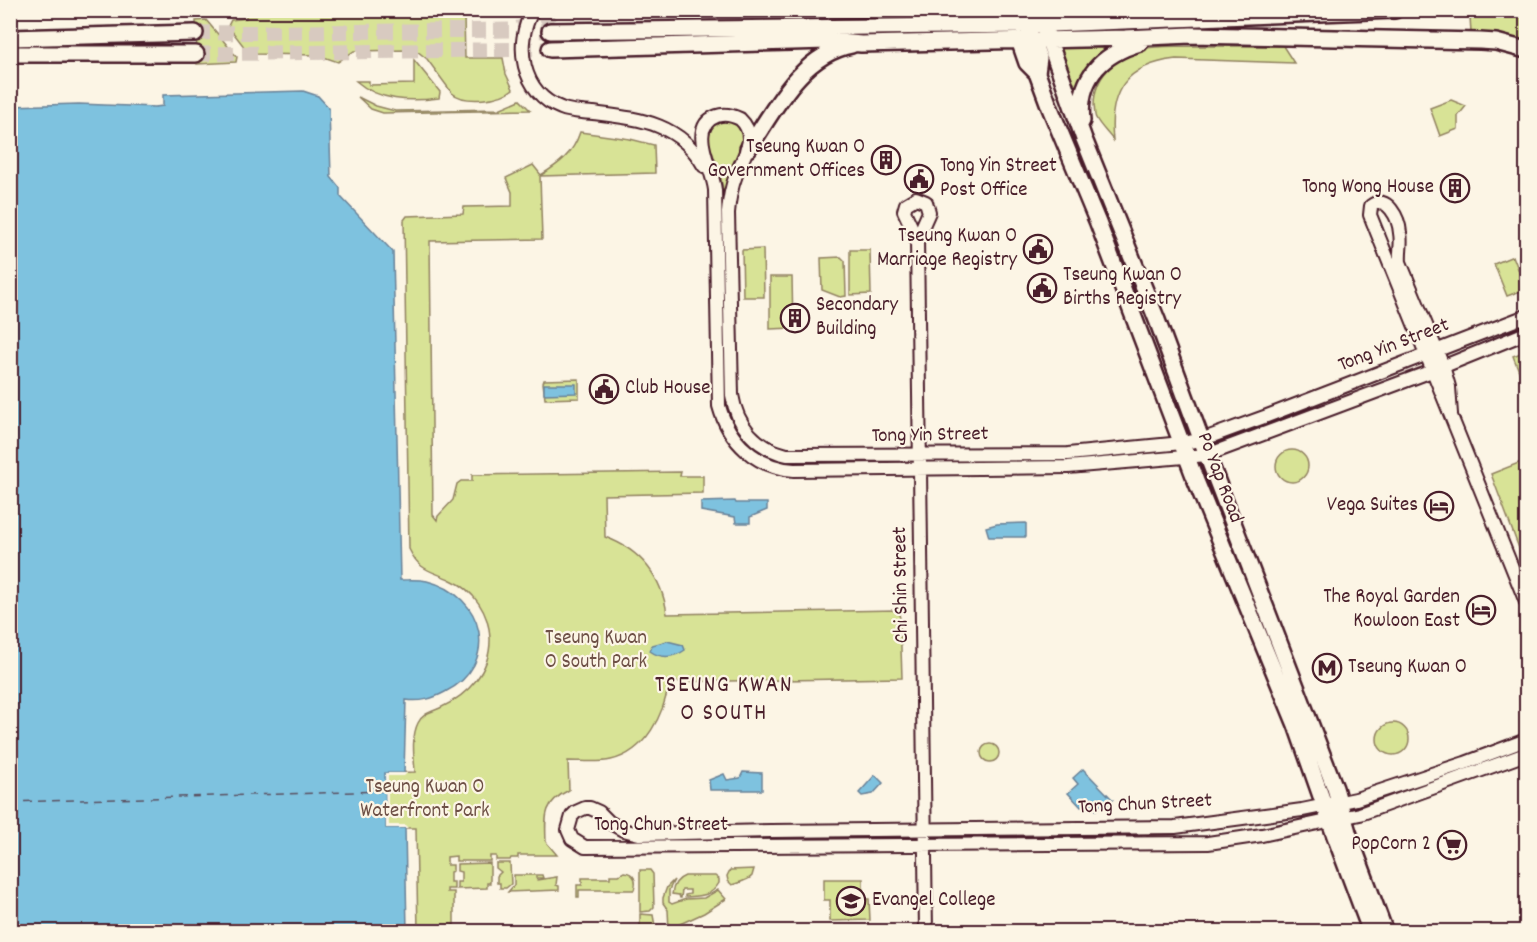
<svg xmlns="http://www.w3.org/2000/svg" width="1537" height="942" font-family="Dekko,sans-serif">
	<rect width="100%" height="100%" fill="#fcf5e5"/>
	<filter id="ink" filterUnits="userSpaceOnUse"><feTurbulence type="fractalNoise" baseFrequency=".0167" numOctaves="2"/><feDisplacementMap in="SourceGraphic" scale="12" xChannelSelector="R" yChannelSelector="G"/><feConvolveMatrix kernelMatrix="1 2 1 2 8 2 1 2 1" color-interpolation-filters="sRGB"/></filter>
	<g filter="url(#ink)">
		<!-- green -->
		<path fill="#d8e396" stroke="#918160" stroke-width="1.5" d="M246 11H511L509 14 464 16 465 58H503L506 74 513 89C501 100 465 104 452 93L427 59 417 51 411 50 354 51 338 62 318 55 254 54 245 48 228 26 231 20 246 18Z
			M1526 15V41L1506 37 1471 33 1470 16Z
			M206 20 237 57 236 62 197 64 196 21Z
			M1111 46 1112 48 1076 99 1061 52 1062 48Z
			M1193 46H1283L1294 63 1176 59C1126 65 1108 91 1113 140 1108 133 1100 126 1096 118 1094 115 1095 109 1094 105 1094 76 1116 57 1142 49 1157 45 1177 47 1193 46Z
			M414 60 440 92 439 98C409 102 379 101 356 81H369V85L414 84Z
			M358 97 376 106 395 111 499 109 520 100 530 110 383 113 371 109Z
			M1451 100 1466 106 1458 116V129L1440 136 1430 108Z
			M725 120 738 123 746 137 725 200 720 174 709 143V135L713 126Z
			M580 132 630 139 654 145 655 173 540 176 542 239 430 241 433 515 437 520 438 516 453 500 457 484 461 481H472V475L681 472 680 476H703V493L604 495 605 537C641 550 662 577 667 614L898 610 900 618 902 678 669 682C664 715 646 752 611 760 598 763 582 761 568 761L569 790C543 803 545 816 546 842L557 855H518V858H511L510 860H496V856H490V861H456V856L447 857V865H453V871L450 872V882H454V889H447V892H454V925L451 926V931H418L416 828H386L385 773 415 772C414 757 411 737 418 723 423 713 431 712 440 708 468 695 491 671 490 638 489 613 474 590 451 580 431 570 420 572 409 549L404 220 407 216 463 214 464 207 512 206V192L506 178 533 165 541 175C559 164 573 154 580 132Z
			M763 249 764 297H743L742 250Z
			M850 250H870L871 294 850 295Z
			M1513 256 1526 289 1507 296 1494 264Z
			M841 257 845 261 846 296 840 297 822 290 821 258Z
			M770 277H792L793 328 770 329Z
			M1526 351V380L1523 381 1513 356Z
			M579 379V398L545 399 543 383 544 380Z
			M1276 466a16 16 0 1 1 32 0a16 16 0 1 1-32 0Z
			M1526 460V564H1525L1491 474Z
			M1377 739a16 16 0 1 1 32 0a16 16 0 1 1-32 0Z
			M981 753a9 9 0 1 1 18 0a9 9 0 1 1-18 0Z
			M490 863V883H487V888L457 889V882H461V872L457 871V864Z
			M496 863H510L511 884 506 888H500V883H497V876L501 872 496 868Z
			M754 869 752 876C749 880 738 883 732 885L728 881 727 876 730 870Z
			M640 870H650L653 874 654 907 650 911 640 912Z
			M624 872C635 873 637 881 634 890H579V897H577V885H582V878H610V875H619Z
			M514 875H542L543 878H536L537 880 557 877 556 885 559 886V890L508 892 514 885Z
			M685 876H715L719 879V883C711 897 699 896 685 897V895L690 894V890H682L681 898H680L679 895 672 894C673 885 677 879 685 876Z
			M824 879H863V899H869L870 920 830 921V900H824Z
			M674 880 669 890V902L672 904 686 899 704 898 718 890 726 899 704 913 669 929 668 910 663 903V898L667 887Z
			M640 914 653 915 655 926 653 929 640 931Z"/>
		<!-- water -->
		<path fill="#7ec2df" stroke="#698197" stroke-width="1.5" d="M303 91 318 96 329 108 331 177 340 188V196L393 252 400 580C409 580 418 579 427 581 485 595 501 664 445 692 432 699 421 702 406 700L404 773H385L386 828H405L407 931H11L10 106 79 104 155 107 163 106V95Z
			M544 384H576V393L544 394Z
			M735 501 736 503H767V510L750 517V523H736L735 517 701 511V502Z
			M1026 523V537H989L986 527 997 524Z
			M667 641 683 645 685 650C674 658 661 659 650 651L652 645Z
			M1083 769 1113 800 1107 807 1103 803 1096 810 1088 801 1081 807 1068 793 1078 784 1073 778Z
			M743 772 762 773V790H710L709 780 724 774 727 780 740 778Z
			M875 775 883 783 873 794 862 796 859 793Z"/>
		<!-- pier -->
		<path fill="#fcf5e5" d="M385 773H407L404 776H388V801L389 825H405L408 828H386Z"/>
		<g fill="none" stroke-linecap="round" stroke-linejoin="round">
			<!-- ferry -->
			<path stroke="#5a5061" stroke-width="1.5" stroke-dasharray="8 6" stroke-linecap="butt" d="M10 802 385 791"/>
			<!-- major-tunnel -->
			<path stroke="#d8cac0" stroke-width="15" stroke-dasharray="15 8" stroke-linecap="butt" d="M518 28 539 21 556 10
				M195 33 511 30 550 31
				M196 54 550 49"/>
			<!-- minor casing -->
			<g stroke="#4a1f2b" stroke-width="16">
				<path id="minor" d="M533 10C513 44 522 93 561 108 570 112 583 112 593 113 639 119 679 122 704 166
					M917 239 929 212 926 202 916 198 906 204 904 211 917 239 926 932
					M1526 316 1267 416 1201 440 1182 443 1068 454 787 455C756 448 737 426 732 395L728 213C729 200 731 188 736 175 743 156 759 137 740 119 732 115 725 113 717 116 686 127 713 168 715 190L719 406C729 442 756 467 794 470L1068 467 1207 455 1432 371 1526 333
					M1451 414 1449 387 1443 366 1400 262C1399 252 1402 243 1400 233 1399 219 1387 193 1371 206L1370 215 1526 602
					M1526 740 1465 763 1356 799 1302 810 1175 827 771 831 639 834 623 830 609 822 599 812 590 808H585L576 812 572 816 568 830 572 839 585 847 1208 843 1262 835 1360 814 1526 754"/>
			</g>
			<!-- major casing -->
			<g stroke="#4a1f2b" stroke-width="20">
				<path id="major" d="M1021 10 1039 58 1037 73 1050 108 1098 223 1196 481 1296 725 1335 836 1371 932
					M1038 10 1084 139 1157 320 1207 455 1335 788 1348 832 1385 932
					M550 31 1026 25 1395 10
					M10 38 195 33
					M1019 40 1027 63 1037 73
					M550 49 828 41 861 44 1125 38 1191 35 1480 41 1496 42 1526 50
					M10 54H196
					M1082 121C1077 78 1102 54 1140 43
					M748 149C775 109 800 55 852 45"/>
			</g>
			<!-- minor -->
			<use href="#minor" stroke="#fcf5e5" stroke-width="12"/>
			<!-- major -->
			<use href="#major" stroke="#fcf5e5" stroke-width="15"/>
		</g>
	</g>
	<!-- icons -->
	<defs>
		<g id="building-ring" transform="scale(1.5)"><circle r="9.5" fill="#fcf5e5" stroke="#4a1f2b" stroke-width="1.5"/><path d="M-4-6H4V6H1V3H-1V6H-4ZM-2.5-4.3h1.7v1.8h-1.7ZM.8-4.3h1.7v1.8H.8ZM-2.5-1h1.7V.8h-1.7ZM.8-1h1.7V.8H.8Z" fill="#4a1f2b"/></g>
		<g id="civic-ring" transform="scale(1.5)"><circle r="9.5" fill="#fcf5e5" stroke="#4a1f2b" stroke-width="1.5"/><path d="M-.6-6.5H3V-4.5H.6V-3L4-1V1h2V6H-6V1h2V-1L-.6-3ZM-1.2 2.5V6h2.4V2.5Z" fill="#4a1f2b"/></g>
		<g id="hotel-ring" transform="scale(1.5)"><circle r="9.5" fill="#fcf5e5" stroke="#4a1f2b" stroke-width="1.5"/><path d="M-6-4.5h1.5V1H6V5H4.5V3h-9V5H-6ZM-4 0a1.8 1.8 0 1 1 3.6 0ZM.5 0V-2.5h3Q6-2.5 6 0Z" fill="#4a1f2b"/></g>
		<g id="metro-ring" transform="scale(1.5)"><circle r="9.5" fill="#fcf5e5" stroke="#4a1f2b" stroke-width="1.5"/><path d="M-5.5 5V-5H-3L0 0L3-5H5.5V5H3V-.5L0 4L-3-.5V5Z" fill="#4a1f2b"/></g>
		<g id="supermarket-ring" transform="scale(1.5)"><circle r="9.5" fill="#fcf5e5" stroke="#4a1f2b" stroke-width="1.5"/><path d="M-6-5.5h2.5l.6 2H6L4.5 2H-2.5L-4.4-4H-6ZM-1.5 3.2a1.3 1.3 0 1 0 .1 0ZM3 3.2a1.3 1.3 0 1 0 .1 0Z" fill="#4a1f2b"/></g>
		<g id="school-ring" transform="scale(1.5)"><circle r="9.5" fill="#fcf5e5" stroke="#4a1f2b" stroke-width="1.5"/><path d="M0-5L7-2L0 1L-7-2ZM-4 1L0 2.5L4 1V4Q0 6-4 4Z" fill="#4a1f2b"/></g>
	</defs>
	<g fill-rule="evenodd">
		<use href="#building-ring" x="886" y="160"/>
		<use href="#civic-ring" x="919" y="179"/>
		<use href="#building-ring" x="1455" y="188"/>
		<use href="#civic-ring" x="1038" y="249"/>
		<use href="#civic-ring" x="1042" y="288"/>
		<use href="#building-ring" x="795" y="318"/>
		<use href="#civic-ring" x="604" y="389"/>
		<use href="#hotel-ring" x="1439" y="506"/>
		<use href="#hotel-ring" x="1481" y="610"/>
		<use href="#metro-ring" x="1327" y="668"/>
		<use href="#supermarket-ring" x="1452" y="845"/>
		<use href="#school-ring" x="851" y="901"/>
	</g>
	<g text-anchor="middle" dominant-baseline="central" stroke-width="4.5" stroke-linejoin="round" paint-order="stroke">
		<!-- poi labels -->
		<g font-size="21" fill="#4a1f2b" stroke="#fcf5e5" text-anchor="end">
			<text x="865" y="148">Tseung Kwan O<tspan x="865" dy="24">Government Offices</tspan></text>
			<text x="940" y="167" text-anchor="start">Tong Yin Street<tspan x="940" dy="24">Post Office</tspan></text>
			<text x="1434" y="188">Tong Wong House</text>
			<text x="1017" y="237">Tseung Kwan O<tspan x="1017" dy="24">Marriage Registry</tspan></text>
			<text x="1063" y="276" text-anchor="start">Tseung Kwan O<tspan x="1063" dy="24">Births Registry</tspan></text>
			<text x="816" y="306" text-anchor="start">Secondary<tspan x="816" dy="24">Building</tspan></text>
			<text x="625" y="389" text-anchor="start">Club House</text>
			<text x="1418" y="506">Vega Suites</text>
			<text x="1460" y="598">The Royal Garden<tspan x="1460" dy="24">Kowloon East</tspan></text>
			<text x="1348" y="668" text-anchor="start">Tseung Kwan O</text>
			<text x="1431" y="845">PopCorn 2</text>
			<text x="872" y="901" text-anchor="start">Evangel College</text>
		</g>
		<!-- street labels -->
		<g font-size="21" fill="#4a1f2b" stroke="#fcf5e5">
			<text transform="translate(1394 346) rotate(-21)">Tong Yin Street</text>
			<text transform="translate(930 436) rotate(-1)">Tong Yin Street</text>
			<text transform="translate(1219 478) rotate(69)">Po Yap Road</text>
			<text transform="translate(902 585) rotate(-91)">Chi Shin Street</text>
			<text transform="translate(1145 805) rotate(-3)">Tong Chun Street</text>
			<text x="661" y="826">Tong Chun Street</text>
		</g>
		<!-- park labels -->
		<g font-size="21" fill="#6e5046" stroke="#fcf5e5">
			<text x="596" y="639">Tseung Kwan<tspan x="596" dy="24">O South Park</tspan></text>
			<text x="425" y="788">Tseung Kwan O<tspan x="425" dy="24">Waterfront Park</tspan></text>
		</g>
		<!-- quarter labels -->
		<g font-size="24" letter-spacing="1.5" fill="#4a1f2b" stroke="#fcf5e5">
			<text x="724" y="686">TSEUNG KWAN<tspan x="724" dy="28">O SOUTH</tspan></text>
		</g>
	</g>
	<!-- margin -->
	<rect width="1537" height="942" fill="none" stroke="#fcf5e5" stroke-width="36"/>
	<rect x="18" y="18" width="1501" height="906" fill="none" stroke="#4a1f2b" stroke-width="2" filter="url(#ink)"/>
</svg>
